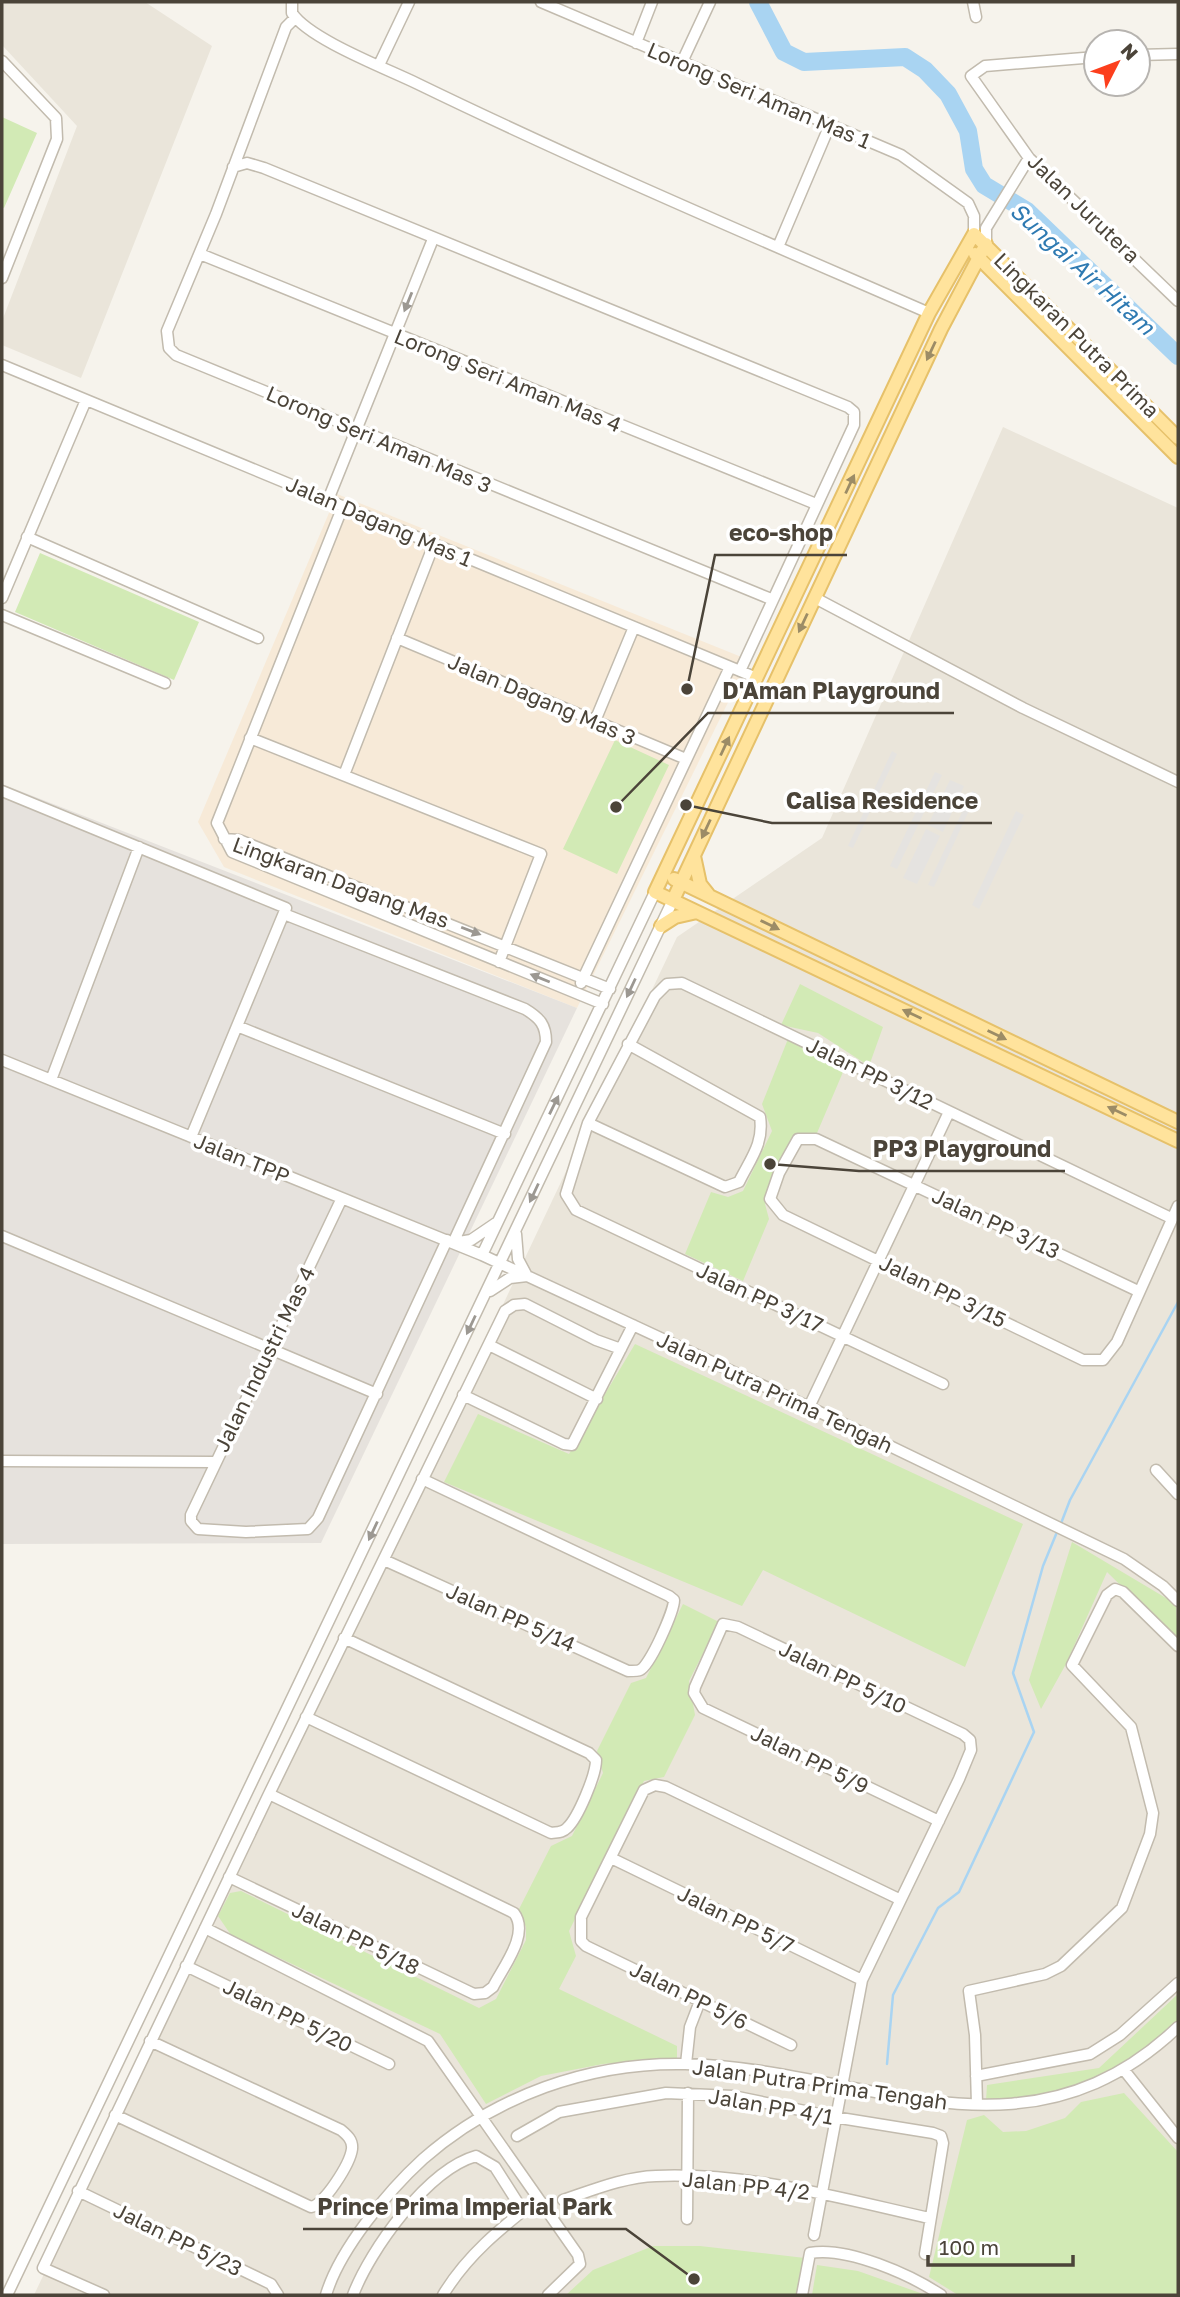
<svg xmlns="http://www.w3.org/2000/svg" width="1180" height="2297" font-family="'Golos Text',sans-serif">
	<rect width="100%" height="100%" fill="#f6f3ec"/>
	<!-- residential -->
	<path fill="#eae5da" d="M2 2H145L212 46 81 378 2 345V321L77 126 2 45Z
		M1003 427 1178 508V2295H34L677 937 822 838Z"/>
	<!-- commercial -->
	<path fill="#f7ead8" d="M337 494 749 660 577 1008 224 867 198 822Z"/>
	<!-- industrial -->
	<path fill="#e6e2dd" d="M2 784 577 1008 321 1543 2 1544Z"/>
	<!-- green -->
	<path fill="#d2eab5" d="M2 117 37 133 4 208 2 207Z
		M40 553 199 622 174 680 15 612Z
		M615 740 669 765 617 874 563 849Z
		M800 984 883 1027 869 1066 818 1033 781 1025Z
		M790 1034 846 1065 817 1133 797 1137 765 1204 769 1219 743 1281 685 1254 711 1192 728 1197 743 1191 772 1131 762 1104Z
		M635 1344 1023 1524 965 1667 763 1570 742 1606 444 1482 478 1414 569 1454Z
		M1072 1542 1176 1604 1178 1642 1107 1572 1066 1664 1041 1709 1029 1680Z
		M683 1604 719 1622 689 1681 695 1715 664 1777 644 1781 569 1931 576 1956 559 1989 677 2046V2058L603 2064 541 2076 486 2104 440 2034 231 1935 218 1916 230 1893 241 1891 479 2008 496 1999 526 1940V1927L518 1911 551 1846 572 1836 603 1773 597 1751 631 1683 646 1678Z
		M1178 1994V2021C1140 2057 1090 2092 1036 2100 1020 2102 1002 2100 986 2101L987 2085 1099 2068Z
		M1124 2093 1178 2152V2295H958L929 2277 967 2120 984 2115 1003 2132 1026 2131 1065 2118 1081 2102Z
		M653 2246H700L805 2258 800 2295H566L593 2270Z
		M817 2265 858 2271 926 2295H812Z"/>
	<!-- parking -->
	<path fill="#e5e3e0" d="M892 751 897 754 853 848 848 846Z
		M935 772 942 775 897 869 890 866Z
		M950 780 964 786 943 832 928 825Z
		M972 791 977 793 934 887 928 885Z
		M1016 811 1024 815 979 909 972 905Z
		M926 829 940 836 917 884 903 878Z"/>
	<g fill="none" stroke-linecap="round" stroke-linejoin="round">
		<!-- stream -->
		<path stroke="#a9d4f2" stroke-width="2.5" d="M1060 1526 1070 1500 1178 1302
			M887 2064 893 1995 938 1908 959 1892 1034 1732 1013 1673 1043 1566 1057 1532"/>
		<!-- river -->
		<path stroke="#a9d4f2" stroke-width="18" d="M758 2 784 52 804 62 905 57 925 70 948 94 968 131 974 169 984 185 1027 211 1178 356"/>
		<!-- minor casing -->
		<g stroke="#c2bbae" stroke-width="13">
			<path id="minor" d="M292 2V13C309 39 385 68 416 83 585 165 757 238 929 313
				M541 2 901 155 968 203 974 216V234
				M973 2 976 17
				M295 18 286 27 216 214 167 331 169 348 176 355 771 599
				M636 43 652 2
				M1138 55 1178 54
				M1096 57 985 66 971 76 1029 158 1178 301
				M2 61 56 118 57 139 2 278
				M682 62 710 2
				M379 65 409 2
				M233 167 247 163 264 168 848 407 854 412V425L740 671
				M986 244V228L1029 158
				M778 247 829 127
				M200 254 816 504
				M2 365 757 678
				M328 500 433 239
				M343 506 217 823 232 852 603 1004
				M27 537 258 638
				M2 598 86 400
				M815 598 1023 708 1178 782
				M2 615 165 683
				M397 638 686 759
				M595 721 634 627
				M250 738 541 854 499 962
				M344 775 434 544
				M2 791 286 908 191 1137
				M224 839 239 840 610 989
				M284 914 525 1009C540 1018 546 1025 546 1042L453 1243
				M581 983 730 667
				M237 1026 505 1134
				M2 1060 482 1255 809 1407 1124 1559 1163 1586 1178 1601
				M51 1080 139 847
				M588 1123 725 1187 739 1182C751 1158 764 1143 760 1117L628 1044
				M342 1198 191 1515V1521L198 1529 246 1532 308 1529 318 1518 447 1240
				M516 1234 518 1259 527 1276
				M2 1236 377 1394
				M453 1243 471 1240 496 1223
				M482 1255 655 892
				M490 1291 510 1278 527 1276
				M1138 1291 816 1139H798L779 1173 770 1199 783 1215 1083 1360H1103L1117 1342 1178 1206
				M489 1345 597 1399
				M943 1384 576 1210 566 1194 588 1123 655 996 667 984 682 983 1171 1218
				M463 1395 564 1444 572 1445 633 1325
				M809 1407 949 1112
				M2 1461 214 1462
				M1156 1470 1178 1494
				M384 1560 628 1671C630 1671 638 1671 640 1670 650 1666 674 1611 674 1600L669 1596 422 1479
				M306 1717 551 1833C558 1832 562 1833 567 1828 578 1818 596 1775 596 1760L589 1753 344 1638
				M611 1858 862 1980
				M229 1877 474 1994 485 1993 493 1987C503 1967 530 1934 514 1913L269 1794
				M205 1928 428 2041 578 2255 580 2264 548 2295
				M186 1966 389 2064
				M791 2045 586 1946 581 1941V1917L644 1790 655 1785 666 1787 899 1899
				M686 2064 690 2027 700 2001
				M1124 2070 1178 2138
				M976 2076 1090 2054 1120 2035 1178 1983
				M977 2104 975 2035 969 1991 1045 1974 1061 1966 1122 1908 1150 1834 1153 1813 1131 1727 1072 1665 1107 1595 1115 1589 1123 1592 1178 1646
				M115 2115 311 2207C324 2205 350 2164 352 2149 353 2140 347 2135 341 2130L150 2041
				M517 2136 559 2112 666 2093 733 2096 834 2117 933 2133 941 2136 943 2143 925 2254
				M78 2191 271 2284 278 2295
				M563 2200C593 2190 624 2177 656 2176 748 2172 840 2198 929 2218
				M687 2219 688 2093
				M814 2235 862 1980 959 1779 971 1750 970 1740 963 1734 738 1627 723 1624 695 1687 694 1693 703 1708 939 1821
				M7 2295 673 900
				M104 2295 43 2268 269 1794 505 1311 514 1305 525 1304 596 1340 621 1349
				M326 2295C339 2250 388 2191 423 2159 495 2096 589 2062 685 2064 864 2068 1023 2174 1178 2027
				M353 2295C370 2250 427 2170 476 2156L495 2167 523 2211
				M443 2295C467 2255 501 2228 538 2199
				M802 2295 810 2253C847 2246 911 2275 941 2295"/>
		</g>
		<!-- major casing -->
		<g stroke="#e6c16a" stroke-width="16">
			<path id="major" d="M975 254 1178 457
				M1178 438 974 234 929 313 655 892 1178 1141
				M694 856 700 884 708 894
				M674 879 1178 1122
				M673 900 941 329 986 244
				M661 926 675 917 697 912"/>
		</g>
		<!-- minor -->
		<use href="#minor" stroke="#fff" stroke-width="10"/>
		<!-- major -->
		<use href="#major" stroke="#ffe39c" stroke-width="12"/>
	</g>
	<!-- one-way arrows -->
	<defs><path id="oneway-solid" d="M-6-.8H1V-3.2L6.5 0L1 3.2V.8H-6Z" transform="scale(1.75)"/></defs>
	<g fill="#9c9892">
		<use href="#oneway-solid" transform="translate(408 302) rotate(112)"/>
		<use href="#oneway-solid" transform="translate(471 931) rotate(21)"/>
		<use href="#oneway-solid" transform="translate(540 978) rotate(-158)"/>
		<use href="#oneway-solid" transform="translate(631 988) rotate(115)"/>
		<use href="#oneway-solid" transform="translate(554 1105) rotate(-64)"/>
		<use href="#oneway-solid" transform="translate(534 1193) rotate(115)"/>
		<use href="#oneway-solid" transform="translate(471 1325) rotate(115)"/>
		<use href="#oneway-solid" transform="translate(373 1531) rotate(115)"/>
	</g>
	<g fill="#9c8c66">
		<use href="#oneway-solid" transform="translate(931 351) rotate(115)"/>
		<use href="#oneway-solid" transform="translate(850 484) rotate(-65)"/>
		<use href="#oneway-solid" transform="translate(803 623) rotate(115)"/>
		<use href="#oneway-solid" transform="translate(725 746) rotate(-65)"/>
		<use href="#oneway-solid" transform="translate(706 829) rotate(115)"/>
		<use href="#oneway-solid" transform="translate(770 925) rotate(26)"/>
		<use href="#oneway-solid" transform="translate(912 1014) rotate(-155)"/>
		<use href="#oneway-solid" transform="translate(997 1035) rotate(26)"/>
		<use href="#oneway-solid" transform="translate(1117 1111) rotate(-155)"/>
	</g>
	<g text-anchor="middle" dominant-baseline="central" stroke-width="7" stroke-linejoin="round" paint-order="stroke">
		<!-- street labels -->
		<g font-size="21" fill="#4b4439" stroke="#fff">
			<text transform="translate(759 95) rotate(23)">Lorong Seri Aman Mas 1</text>
			<text transform="translate(1084 208) rotate(44)">Jalan Jurutera</text>
			<text transform="translate(1077 335) rotate(45)">Lingkaran Putra Prima</text>
			<text transform="translate(508 380) rotate(22)">Lorong Seri Aman Mas 4</text>
			<text transform="translate(379 439) rotate(23)">Lorong Seri Aman Mas 3</text>
			<text transform="translate(379 521) rotate(23)">Jalan Dagang Mas 1</text>
			<text transform="translate(542 699) rotate(23)">Jalan Dagang Mas 3</text>
			<text transform="translate(341 882) rotate(20)">Lingkaran Dagang Mas</text>
			<text transform="translate(870 1073) rotate(26)">Jalan PP 3/12</text>
			<text transform="translate(242 1158) rotate(22)">Jalan TPP</text>
			<text transform="translate(996 1223) rotate(25)">Jalan PP 3/13</text>
			<text transform="translate(943 1291) rotate(26)">Jalan PP 3/15</text>
			<text transform="translate(760 1297) rotate(25)">Jalan PP 3/17</text>
			<text transform="translate(264 1359) rotate(-64)">Jalan Industri Mas 4</text>
			<text transform="translate(775 1392) rotate(25)">Jalan Putra Prima Tengah</text>
			<text transform="translate(511 1617) rotate(24)">Jalan PP 5/14</text>
			<text transform="translate(843 1677) rotate(26)">Jalan PP 5/10</text>
			<text transform="translate(810 1759) rotate(26)">Jalan PP 5/9</text>
			<text transform="translate(736 1919) rotate(26)">Jalan PP 5/7</text>
			<text transform="translate(356 1938) rotate(26)">Jalan PP 5/18</text>
			<text transform="translate(689 1995) rotate(26)">Jalan PP 5/6</text>
			<text transform="translate(288 2015) rotate(26)">Jalan PP 5/20</text>
			<text transform="translate(820 2084) rotate(8)">Jalan Putra Prima Tengah</text>
			<text transform="translate(771 2106) rotate(10)">Jalan PP 4/1</text>
			<text transform="translate(746 2185) rotate(6)">Jalan PP 4/2</text>
			<text transform="translate(178 2239) rotate(26)">Jalan PP 5/23</text>
		</g>
		<!-- water labels -->
		<g font-size="23" font-style="italic" fill="#2e7ab2" stroke="#fff">
			<text transform="translate(1083 268) rotate(42)">Sungai Air Hitam</text>
		</g>
	</g>
	<!-- callouts -->
	<path fill="none" stroke="#4b4439" stroke-width="2.5" d="M687 689L715 555H847M616 807L708 713H954M686 805L772 823H992M770 1164L859 1171H1065M694 2279L626 2229H303"/>
	<g fill="#4b4439" stroke="#fff" stroke-width="2.5">
		<circle cx="687" cy="689" r="7"/>
		<circle cx="616" cy="807" r="7"/>
		<circle cx="686" cy="805" r="7"/>
		<circle cx="770" cy="1164" r="7"/>
		<circle cx="694" cy="2279" r="7"/>
	</g>
	<g font-size="23" text-anchor="middle" font-weight="bold" fill="#4b4439" stroke="#fff" stroke-width="7" stroke-linejoin="round" paint-order="stroke">
		<text x="781" y="541">eco-shop</text>
		<text x="831" y="699">D'Aman Playground</text>
		<text x="882" y="809">Calisa Residence</text>
		<text x="962" y="1157">PP3 Playground</text>
		<text x="465" y="2215">Prince Prima Imperial Park</text>
	</g>
	<!-- border -->
	<rect width="1180" height="2297" fill="none" stroke="#4b4439" stroke-width="7"/>
	<!-- north arrow -->
	<g transform="translate(1117 63) rotate(48)"><circle r="33" fill="#ffffff" stroke="#b7b4b0" stroke-width="2"/>
	<path d="M0-5L12 26L0 18L-12 26Z" fill="#fc3f1d"/>
	<text y="-10" font-size="19" font-weight="bold" text-anchor="middle" fill="#4b4439">N</text>
	</g>
	<!-- scale -->
	<path d="M928 2255v10h145v-10" fill="none" stroke="#4b4439" stroke-width="3.5"/>
	<text x="939" y="2255" font-size="21" fill="#4b4439" stroke="#ffffff" stroke-width="5" paint-order="stroke">100 m</text>
</svg>
